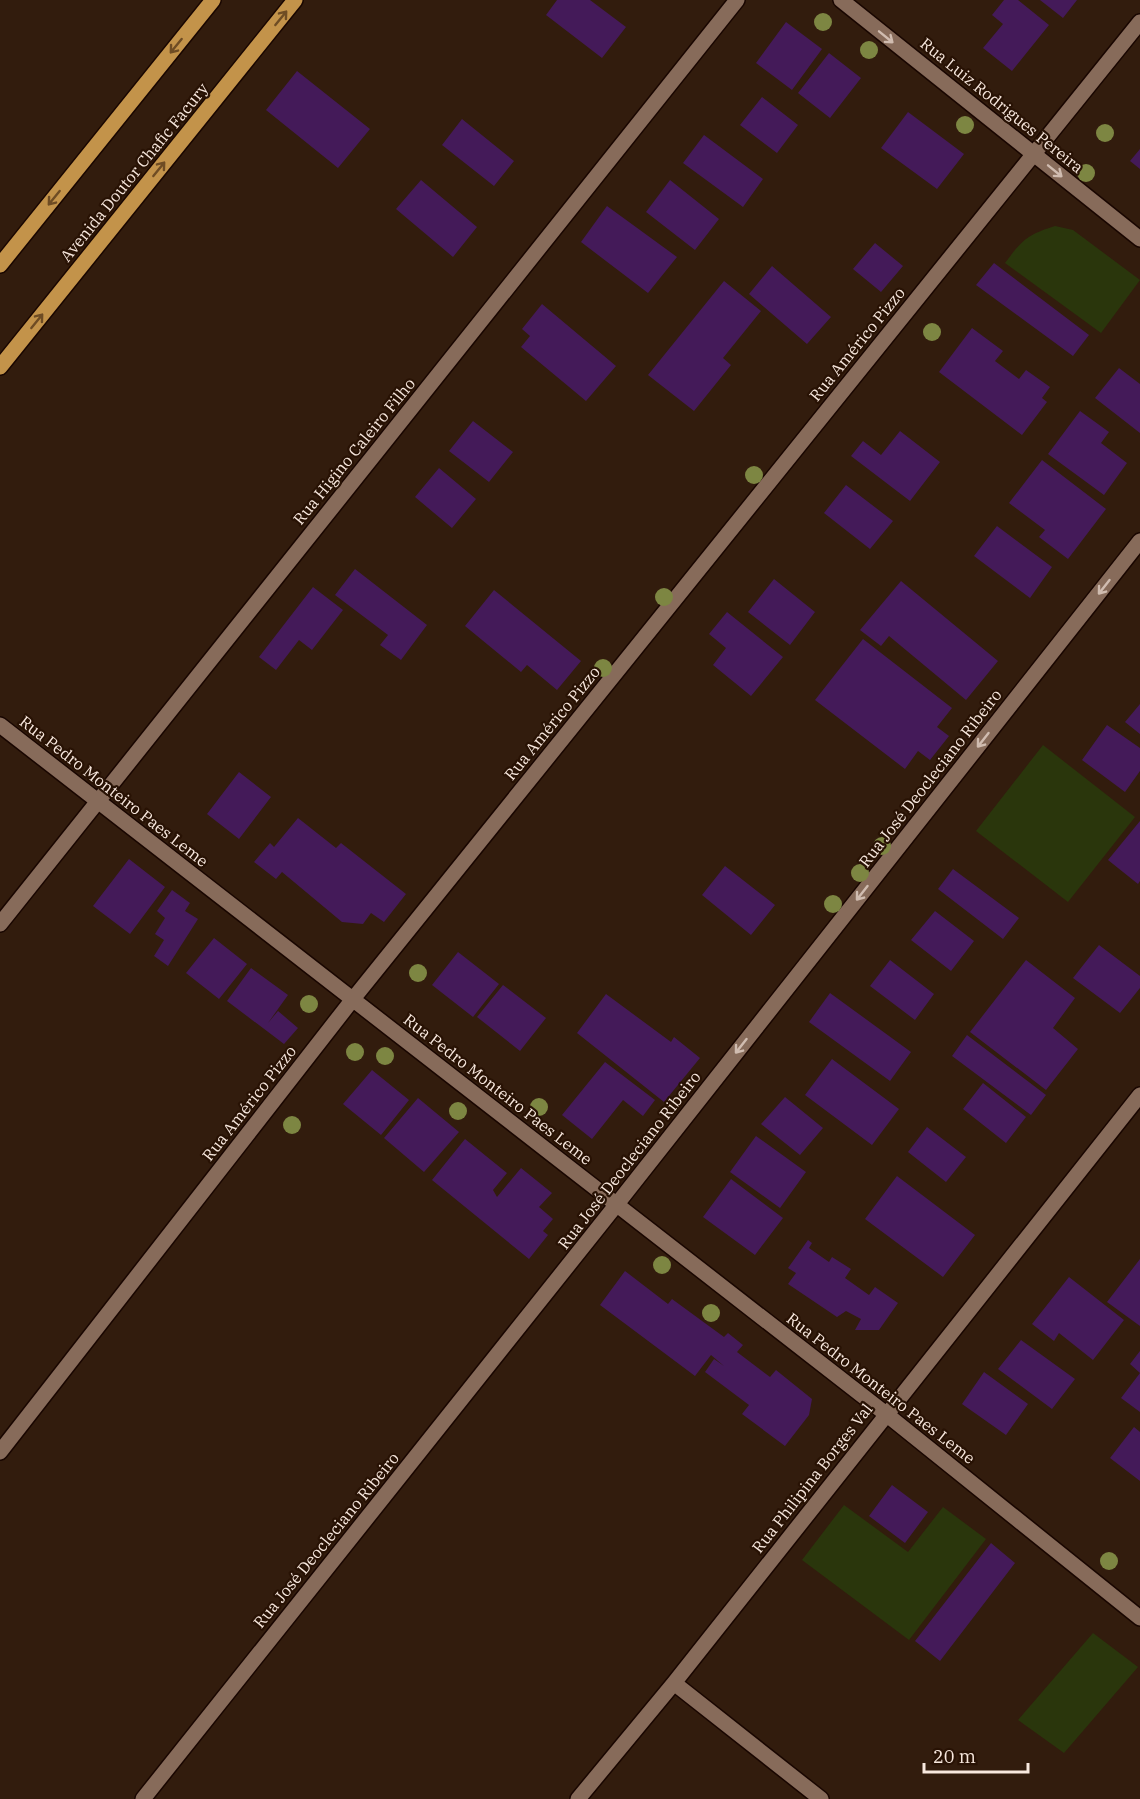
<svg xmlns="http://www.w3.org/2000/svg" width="1140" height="1799" font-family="'IBM Plex Serif',serif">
	<rect width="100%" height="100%" fill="#321c0d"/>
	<!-- green -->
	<path fill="#2a360c" d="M1055 226 1073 230 1140 280 1101 333 1005 263C1023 239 1027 235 1055 226Z
		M1043 745 1135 817 1068 902 976 831Z
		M844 1505 908 1552 943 1507 986 1539 909 1640 802 1560Z
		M1093 1633 1138 1667 1064 1753 1018 1720Z"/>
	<!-- building -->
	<path fill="#441a59" d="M557 0H590L626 27 602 58 546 15Z
		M1004 0H1018L1049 25 1012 71 983 48 1003 24 992 15Z
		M1040 0H1077L1063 18Z
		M786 22 822 49 792 90 756 63Z
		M829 53 861 78 830 118 798 93Z
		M297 71 370 129 338 168 266 110Z
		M762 97 798 125 777 153 740 125Z
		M908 112 964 154 937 189 881 148Z
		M462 119 514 161 494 186 442 145Z
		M704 135 763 179 743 207 683 163Z
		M1140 149V169L1130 161Z
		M421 180 477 227 453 257 396 209Z
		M670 180 719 219 695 250 646 212Z
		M607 206 677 257 648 293 581 242Z
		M875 243 903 266 881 292 853 269Z
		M994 263 1089 335 1073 356 976 285Z
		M772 266 831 317 807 344 749 294Z
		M724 281 761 311 723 358 731 365 694 411 648 375Z
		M542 304 616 366 586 401 521 347 530 336 522 329Z
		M972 328 1003 351 995 361 1019 379 1026 370 1050 387 1042 398 1047 402 1022 435 939 372Z
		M1119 368 1140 384V433L1095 398Z
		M1080 411 1109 432 1101 443 1127 463 1104 495 1048 454Z
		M473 421 513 452 489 482 449 451Z
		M900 431 940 462 910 501 851 456 863 441 881 455Z
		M1042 460 1106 509 1068 559 1039 537 1045 530 1009 503Z
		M439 468 476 499 452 528 415 497Z
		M846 485 893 521 870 549 824 513Z
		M997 526 1052 567 1030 598 974 556Z
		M355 569 427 625 401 660 380 645 388 635 335 595Z
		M774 579 815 612 790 645 748 612Z
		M901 581 998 661 966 700 889 636 881 646 860 630Z
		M313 587 343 610 312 650 299 640 276 670 259 657Z
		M494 590 581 661 557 690 527 665 521 672 465 626Z
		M727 612 783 657 751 696 713 665 726 648 709 634Z
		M863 639 952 708 937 727 949 736 930 760 918 751 905 769 815 700Z
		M1140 704V734L1125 722Z
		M1107 725 1140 748V771L1125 792 1082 760Z
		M239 772 271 797 239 839 207 814Z
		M298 818 336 848 341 843 406 894 384 922 371 913 363 924 342 922 282 872 276 879 254 862 270 843 274 847Z
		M1140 821V881L1138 884 1108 860Z
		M129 859 165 887 130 934 93 906Z
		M725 866 775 905 751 935 702 895Z
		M953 869 1019 918 1003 939 938 889Z
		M172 890 190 903 185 911 198 919 168 966 154 956 164 940 155 934 165 918 157 911Z
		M935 911 974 941 951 971 911 940Z
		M214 938 247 964 219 999 186 973Z
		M1099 945 1140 976V988L1120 1013 1073 978Z
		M458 952 499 984 473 1017 432 985Z
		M890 960 934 994 915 1020 870 986Z
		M1026 960 1075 998 1053 1028 1078 1049 1046 1090 970 1032Z
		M251 968 288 995 268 1023 278 1011 298 1028 284 1044 227 1001Z
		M503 985 546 1018 520 1051 477 1017Z
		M830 993 911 1052 890 1081 809 1022Z
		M606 994 671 1042 674 1037 700 1058 664 1102 577 1033Z
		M967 1035 1046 1095 1031 1115 952 1056Z
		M832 1059 899 1109 872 1145 805 1095Z
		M605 1062 655 1100 643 1116 623 1100 592 1139 562 1115Z
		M372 1070 409 1100 381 1135 343 1104Z
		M983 1083 1026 1117 1006 1143 963 1109Z
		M785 1097 823 1128 800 1155 761 1124Z
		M418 1098 459 1132 424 1172 384 1138Z
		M927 1127 966 1157 946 1182 908 1152Z
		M756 1136 806 1172 780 1208 730 1172Z
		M465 1139 507 1173 493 1190 497 1197 521 1168 552 1193 539 1207 553 1219 543 1231 548 1235 529 1259 432 1180Z
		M897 1176 975 1235 943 1277 865 1219Z
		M731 1179 783 1218 755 1255 703 1217Z
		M808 1240 812 1243 809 1248 829 1262 832 1257 851 1269 845 1278 869 1295 875 1287 898 1303 879 1330H855L861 1319 846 1311 837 1317 788 1284 796 1273 788 1268Z
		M1140 1259V1326L1107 1302Z
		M625 1271 668 1304 672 1299 724 1337 728 1333 743 1345 737 1352 770 1377 776 1370 812 1399 809 1415 785 1446 742 1414 749 1405 705 1372 714 1359 724 1366 711 1355 695 1376 600 1305Z
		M1069 1277 1124 1320 1093 1360 1059 1333 1054 1341 1032 1324Z
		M1021 1340 1075 1379 1052 1409 998 1369Z
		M1140 1351V1412L1121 1398 1140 1373 1130 1364Z
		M984 1372 1028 1404 1006 1435 962 1404Z
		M1134 1427 1140 1432V1481L1110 1458Z
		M892 1485 928 1512 905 1543 869 1516Z
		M991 1543 1015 1563 940 1661 915 1641Z"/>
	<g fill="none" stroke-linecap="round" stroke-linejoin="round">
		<!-- minor casing -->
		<g stroke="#190600" stroke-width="18">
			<path id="minor" d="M841 0 1140 239
				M0 725 886 1414 1140 1618
				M0 924 737 0
				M0 1452 353 999 1140 22
				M674 1683 821 1799
				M143 1799 617 1204 1140 541
				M578 1799 674 1683 1140 1095"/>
		</g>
		<!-- major casing -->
		<g stroke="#190600" stroke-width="18">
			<path id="major" d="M0 265 213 0
				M0 367 295 0"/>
		</g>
		<!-- minor -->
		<use href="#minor" stroke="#876b5a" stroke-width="15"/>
		<!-- major -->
		<use href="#major" stroke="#c3934a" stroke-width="15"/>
	</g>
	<!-- trees -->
	<g fill="#7d8642">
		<circle cx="823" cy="22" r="9"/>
		<circle cx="869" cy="50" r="9"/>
		<circle cx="965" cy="125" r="9"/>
		<circle cx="1105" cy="133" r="9"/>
		<circle cx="1086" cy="173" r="9"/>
		<circle cx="932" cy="332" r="9"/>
		<circle cx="754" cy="475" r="9"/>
		<circle cx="664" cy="597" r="9"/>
		<circle cx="603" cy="668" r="9"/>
		<circle cx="882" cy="846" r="9"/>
		<circle cx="860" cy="873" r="9"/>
		<circle cx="833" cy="904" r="9"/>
		<circle cx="418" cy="973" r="9"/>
		<circle cx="309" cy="1004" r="9"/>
		<circle cx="355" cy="1052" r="9"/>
		<circle cx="385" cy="1056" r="9"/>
		<circle cx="539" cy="1107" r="9"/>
		<circle cx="458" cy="1111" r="9"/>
		<circle cx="292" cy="1125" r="9"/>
		<circle cx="662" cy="1265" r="9"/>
		<circle cx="711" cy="1313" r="9"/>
		<circle cx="1109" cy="1561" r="9"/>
	</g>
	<!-- one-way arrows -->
	<defs><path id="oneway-shaft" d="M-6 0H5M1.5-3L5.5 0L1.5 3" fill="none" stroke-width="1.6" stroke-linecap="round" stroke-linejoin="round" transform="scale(1.5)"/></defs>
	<g stroke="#6e4c24">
		<use href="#oneway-shaft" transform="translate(281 18) rotate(-51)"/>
		<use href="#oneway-shaft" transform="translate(176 46) rotate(129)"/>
		<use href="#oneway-shaft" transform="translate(159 169) rotate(-51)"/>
		<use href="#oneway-shaft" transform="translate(54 198) rotate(129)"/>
		<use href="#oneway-shaft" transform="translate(37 321) rotate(-51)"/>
	</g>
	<g stroke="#d0bcb0">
		<use href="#oneway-shaft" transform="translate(886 37) rotate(39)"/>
		<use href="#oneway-shaft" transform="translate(1055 171) rotate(39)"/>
		<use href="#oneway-shaft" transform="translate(1104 587) rotate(128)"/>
		<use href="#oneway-shaft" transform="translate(983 740) rotate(128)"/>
		<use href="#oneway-shaft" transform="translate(862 893) rotate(128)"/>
		<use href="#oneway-shaft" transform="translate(741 1046) rotate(128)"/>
	</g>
	<g text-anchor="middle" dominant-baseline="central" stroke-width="4.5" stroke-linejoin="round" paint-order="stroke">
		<!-- street labels -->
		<g font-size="16" fill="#f8e8de" stroke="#281204">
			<text transform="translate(1002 105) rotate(39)">Rua Luiz Rodrigues Pereira</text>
			<text transform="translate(134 172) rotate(-51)">Avenida Doutor Chafic Facury</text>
			<text transform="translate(857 344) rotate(-51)">Rua Américo Pizzo</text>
			<text transform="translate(354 451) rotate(-51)">Rua Higino Caleiro Filho</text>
			<text transform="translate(552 723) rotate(-51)">Rua Américo Pizzo</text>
			<text transform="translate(930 778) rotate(-52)">Rua José Deocleciano Ribeiro</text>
			<text transform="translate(114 791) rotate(38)">Rua Pedro Monteiro Paes Leme</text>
			<text transform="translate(498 1089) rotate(38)">Rua Pedro Monteiro Paes Leme</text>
			<text transform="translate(249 1103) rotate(-52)">Rua Américo Pizzo</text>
			<text transform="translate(629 1160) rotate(-52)">Rua José Deocleciano Ribeiro</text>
			<text transform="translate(881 1388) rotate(38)">Rua Pedro Monteiro Paes Leme</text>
			<text transform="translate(812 1478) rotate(-52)">Rua Philipina Borges Val</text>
			<text transform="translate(326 1540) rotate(-51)">Rua José Deocleciano Ribeiro</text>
		</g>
	</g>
	<!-- scale -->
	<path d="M924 1763v9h104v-9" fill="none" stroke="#f8e8de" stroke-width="3"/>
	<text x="933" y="1763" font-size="18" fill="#f8e8de" stroke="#281204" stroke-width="4.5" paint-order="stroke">20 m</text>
</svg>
